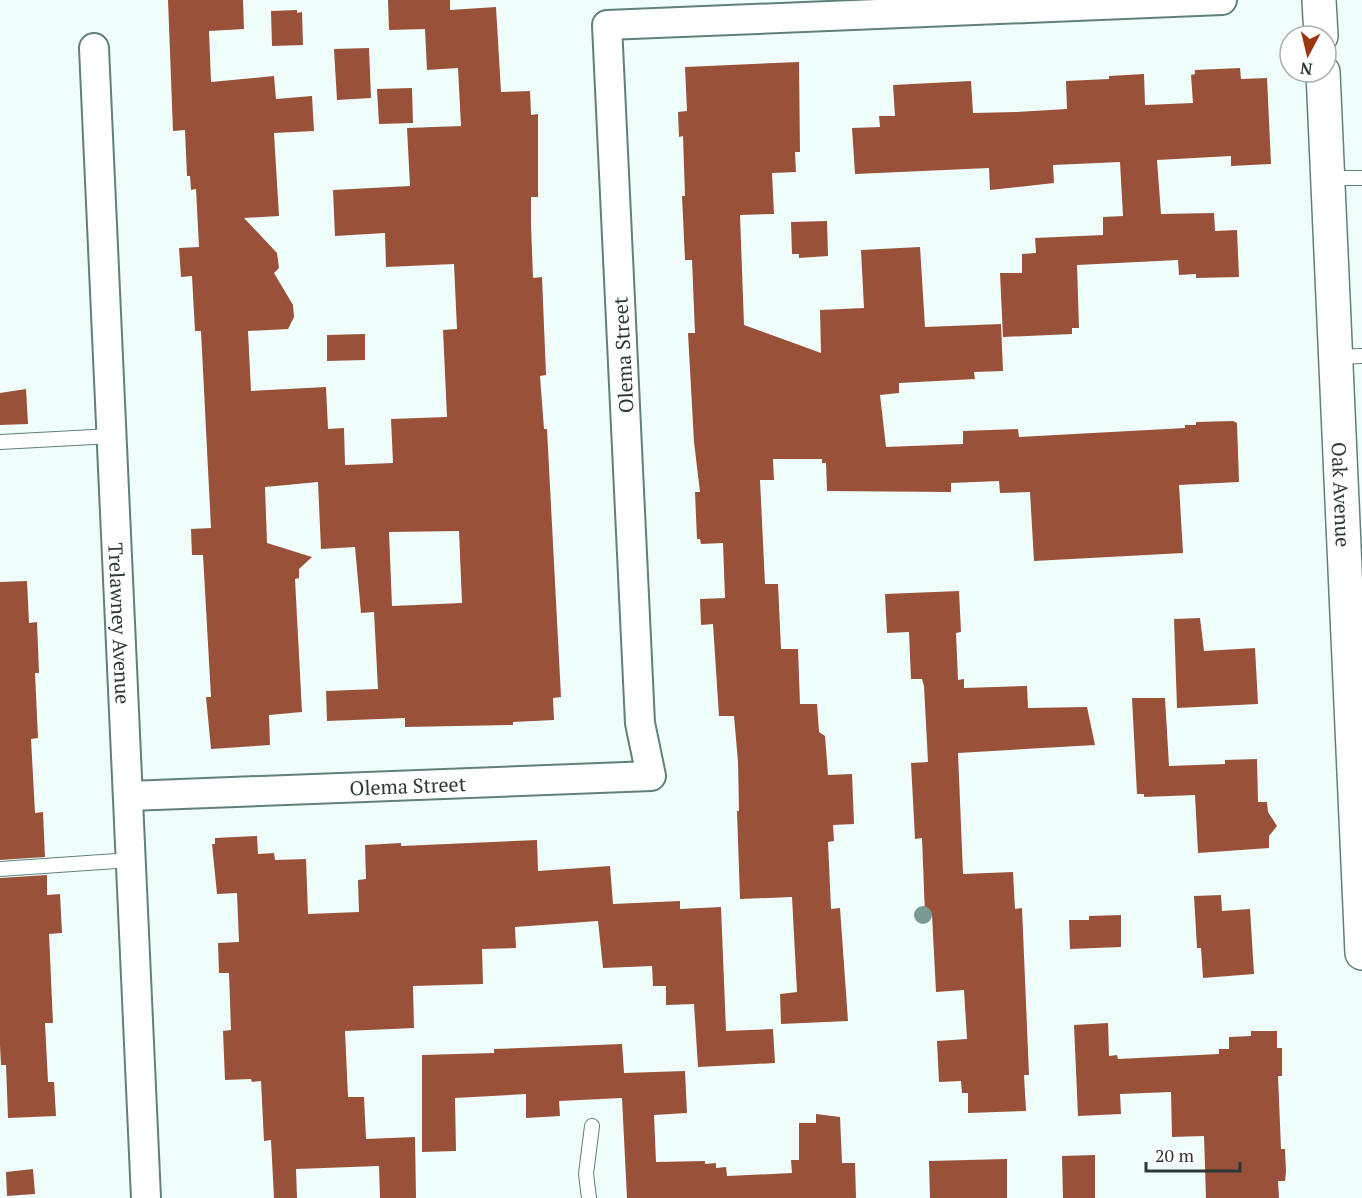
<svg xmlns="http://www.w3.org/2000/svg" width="1362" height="1198" font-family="'PT Serif',serif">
	<rect width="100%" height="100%" fill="#f0fefb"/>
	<!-- building -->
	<path fill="#99513a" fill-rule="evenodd" d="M168 0H243L244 29 209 31 211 82 274 76 276 99 312 96 314 131 274 133 279 216 244 218 277 253 279 268 274 273 293 305 294 317 288 329 248 331 251 391 326 387 328 429 344 428 345 465 393 463 391 419 447 417 443 330 457 329 454 264 386 267 385 233 335 236 333 190 410 186 407 128 461 126 458 68 427 70 425 29 389 30 388 0H450V10L496 7 501 92 530 91 531 115 538 114V197H531V224L533 278 542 277 546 375 540 376 544 429H547L561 697 553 698 554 720 513 722V725L405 727V718L327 721 326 691 378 689 374 612 361 613 355 547 321 549 318 482 265 487 267 543 312 557 299 569V578L295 579 302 712 269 715 270 745 211 749 206 697H211L203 555H192L191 529 211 528 201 331H195L192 276 181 277 179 248 199 247 196 189 191 190 190 176H187L185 130 173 131ZM459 531 462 603 392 606 389 532Z
		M297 10V13L302 12 303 45 272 46 271 11Z
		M369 48 371 98 337 100 334 49Z
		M799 62 800 152H795L796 172 772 173 774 214 740 215 744 325 821 353 820 310 864 308 861 250 920 247 925 327 1001 324 1003 371 974 372 975 379 899 383V393L880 395 886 447 963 444V431L1018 429 1019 437 1185 428V425H1196V422L1233 421 1237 423 1239 482 1179 485 1183 553 1034 561 1030 492 1000 493 999 481 951 483V492L827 491 826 463H822V459H773L774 480H760L765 584H778L781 649H798L800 704H817L819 732 825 736 828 775 852 774 854 824 833 825 834 841 828 842 831 909 840 908 848 1021 781 1024 780 994 797 992 792 897 740 899 737 811H739L738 762 734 716H719L713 624 701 625 700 599 725 598 723 543 701 544 700 539H697L695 492H700L694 442 688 333H695L692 260H685L682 196H685L683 136 679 137 678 112 687 111 685 67Z
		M1240 68 1241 79 1267 78 1271 164 1231 166V156L1157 160 1161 214 1214 213 1215 231 1237 230 1239 277 1196 278V274L1179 275 1178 260 1077 265 1079 328H1072V334L1003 337 1000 273H1022V254L1036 253 1035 238 1103 235V217L1123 216 1120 162 1053 165 1054 183 990 190 989 168 855 174 852 128 880 127 879 116H895L893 85 971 81 973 113 1016 112 1067 109 1066 81 1109 79V76L1144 74 1145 105 1193 103 1191 75 1195 74V70Z
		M412 88 413 123 379 124 377 89Z
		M827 221 828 256 799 258V254H792L791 222Z
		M365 334V360L327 361V335Z
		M26 389 28 424 0 425V393Z
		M27 581 29 623 37 622 39 673H35L38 738 31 739 35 813 43 812 45 857 0 860V582Z
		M959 591 961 632 956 633 958 680 964 679V688L1027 686 1028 708 1087 707 1095 745 958 753 963 874 1013 872 1015 909 1022 908 1029 1075H1024L1026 1111 968 1113V1093H962L961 1081 939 1082 937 1041 967 1039 964 990 936 992 932 915H925L922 838 915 839 911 763 928 762 924 686 922 679H911L909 632 887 633 885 594Z
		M1200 618 1204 651 1255 648 1258 704 1177 708 1174 619Z
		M1132 698H1165L1169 766 1225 764V760L1257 759 1258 802H1267L1268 812 1277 826 1269 836V848L1198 853 1195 795 1144 797V794H1137Z
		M257 836 258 854 274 853 275 860 306 859 308 914 359 912 358 880 366 879 365 845 401 843V846L537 840 538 871 610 866 613 904 680 901V909L721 907 726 1031 773 1029 775 1063 698 1067 694 1004 666 1005V986H653L652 966 603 968 598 921 515 927 516 948 482 949 483 984 413 986 414 1028 345 1031 348 1097H364L366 1139 415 1137 416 1198H380L379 1166 296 1169 297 1198H274L271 1140 264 1141 261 1081 252 1082 251 1079 225 1080 223 1031 231 1030 229 973H219L218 943 239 942 237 893 217 894 212 844H215V838Z
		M47 875V895L60 894 62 933 49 934 53 1023H45L48 1082H54L56 1116 8 1118 6 1065H1L0 1045V878Z
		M1221 895 1222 911 1250 909 1254 974 1203 978 1201 948H1197L1194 896Z
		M1121 915V947L1070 949 1069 920H1089V916Z
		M1108 1023 1109 1056 1117 1055 1118 1059 1219 1054V1049H1229V1037L1251 1036V1031H1277V1048H1282V1076H1278L1281 1149H1285L1286 1172 1285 1181H1278L1279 1198H1206L1204 1136 1172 1137 1171 1092 1120 1094 1121 1114 1078 1116 1074 1025Z
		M622 1044 624 1073 685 1071 687 1113 654 1115 656 1162 705 1161V1164L716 1163V1168L726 1167 727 1176 792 1173 791 1160H799V1123H816V1114L840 1117 842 1163H855L856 1198H627L622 1098 559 1101 560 1116 526 1118V1094L455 1098 456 1151 422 1152V1055L494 1053V1049Z
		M1095 1155V1198H1063L1062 1156Z
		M1007 1159V1198H930L929 1161Z
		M33 1169 35 1194 7 1196 6 1172Z"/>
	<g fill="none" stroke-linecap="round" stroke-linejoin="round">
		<!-- service casing -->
		<g stroke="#60807a" stroke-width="16">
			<path id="service" d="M1328 178H1362
				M1336 357 1362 356
				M0 442 112 436
				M0 869 131 860
				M589 1198 586 1174 592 1126"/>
		</g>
		<!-- minor casing -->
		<g stroke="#60807a" stroke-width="32">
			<g id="minor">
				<path id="s1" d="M94 48 146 1198"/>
				<path id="s2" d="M129 796 651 776 640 723 607 25 1222 0"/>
			</g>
		</g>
		<!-- tertiary casing -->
		<g stroke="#60807a" stroke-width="36">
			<g id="tertiary">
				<path d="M1319 0 1321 36"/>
				<path id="s3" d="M1323 72 1362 953"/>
			</g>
		</g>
		<!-- service -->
		<use href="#service" stroke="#fff" stroke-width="14"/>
		<!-- minor -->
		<use href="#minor" stroke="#fff" stroke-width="28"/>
		<!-- tertiary -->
		<use href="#tertiary" stroke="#fff" stroke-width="33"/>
	</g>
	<!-- trees -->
	<circle fill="#799a94" cx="923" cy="915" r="9"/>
	<g text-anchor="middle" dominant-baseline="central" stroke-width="6" stroke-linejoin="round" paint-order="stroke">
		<!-- street labels -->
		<g font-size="20" fill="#2a3836" stroke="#fff">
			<text transform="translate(623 355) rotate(-93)">Olema Street</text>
			<text stroke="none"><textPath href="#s3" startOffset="423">Oak Avenue</textPath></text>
			<text stroke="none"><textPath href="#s1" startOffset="576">Trelawney Avenue</textPath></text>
			<text stroke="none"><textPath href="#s2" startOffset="279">Olema Street</textPath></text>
		</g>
	</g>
	<!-- north arrow -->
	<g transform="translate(1308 54) rotate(187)"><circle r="28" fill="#ffffff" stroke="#aaafaf" stroke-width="1.5"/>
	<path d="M0-4.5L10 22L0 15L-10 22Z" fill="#9c3611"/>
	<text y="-9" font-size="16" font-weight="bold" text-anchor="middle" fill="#2a3836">N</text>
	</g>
	<!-- scale -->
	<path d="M1146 1162v9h94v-9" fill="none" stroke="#2a3836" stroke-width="3"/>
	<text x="1155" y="1162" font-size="18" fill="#2a3836" stroke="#ffffff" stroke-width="4.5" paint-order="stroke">20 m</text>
</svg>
